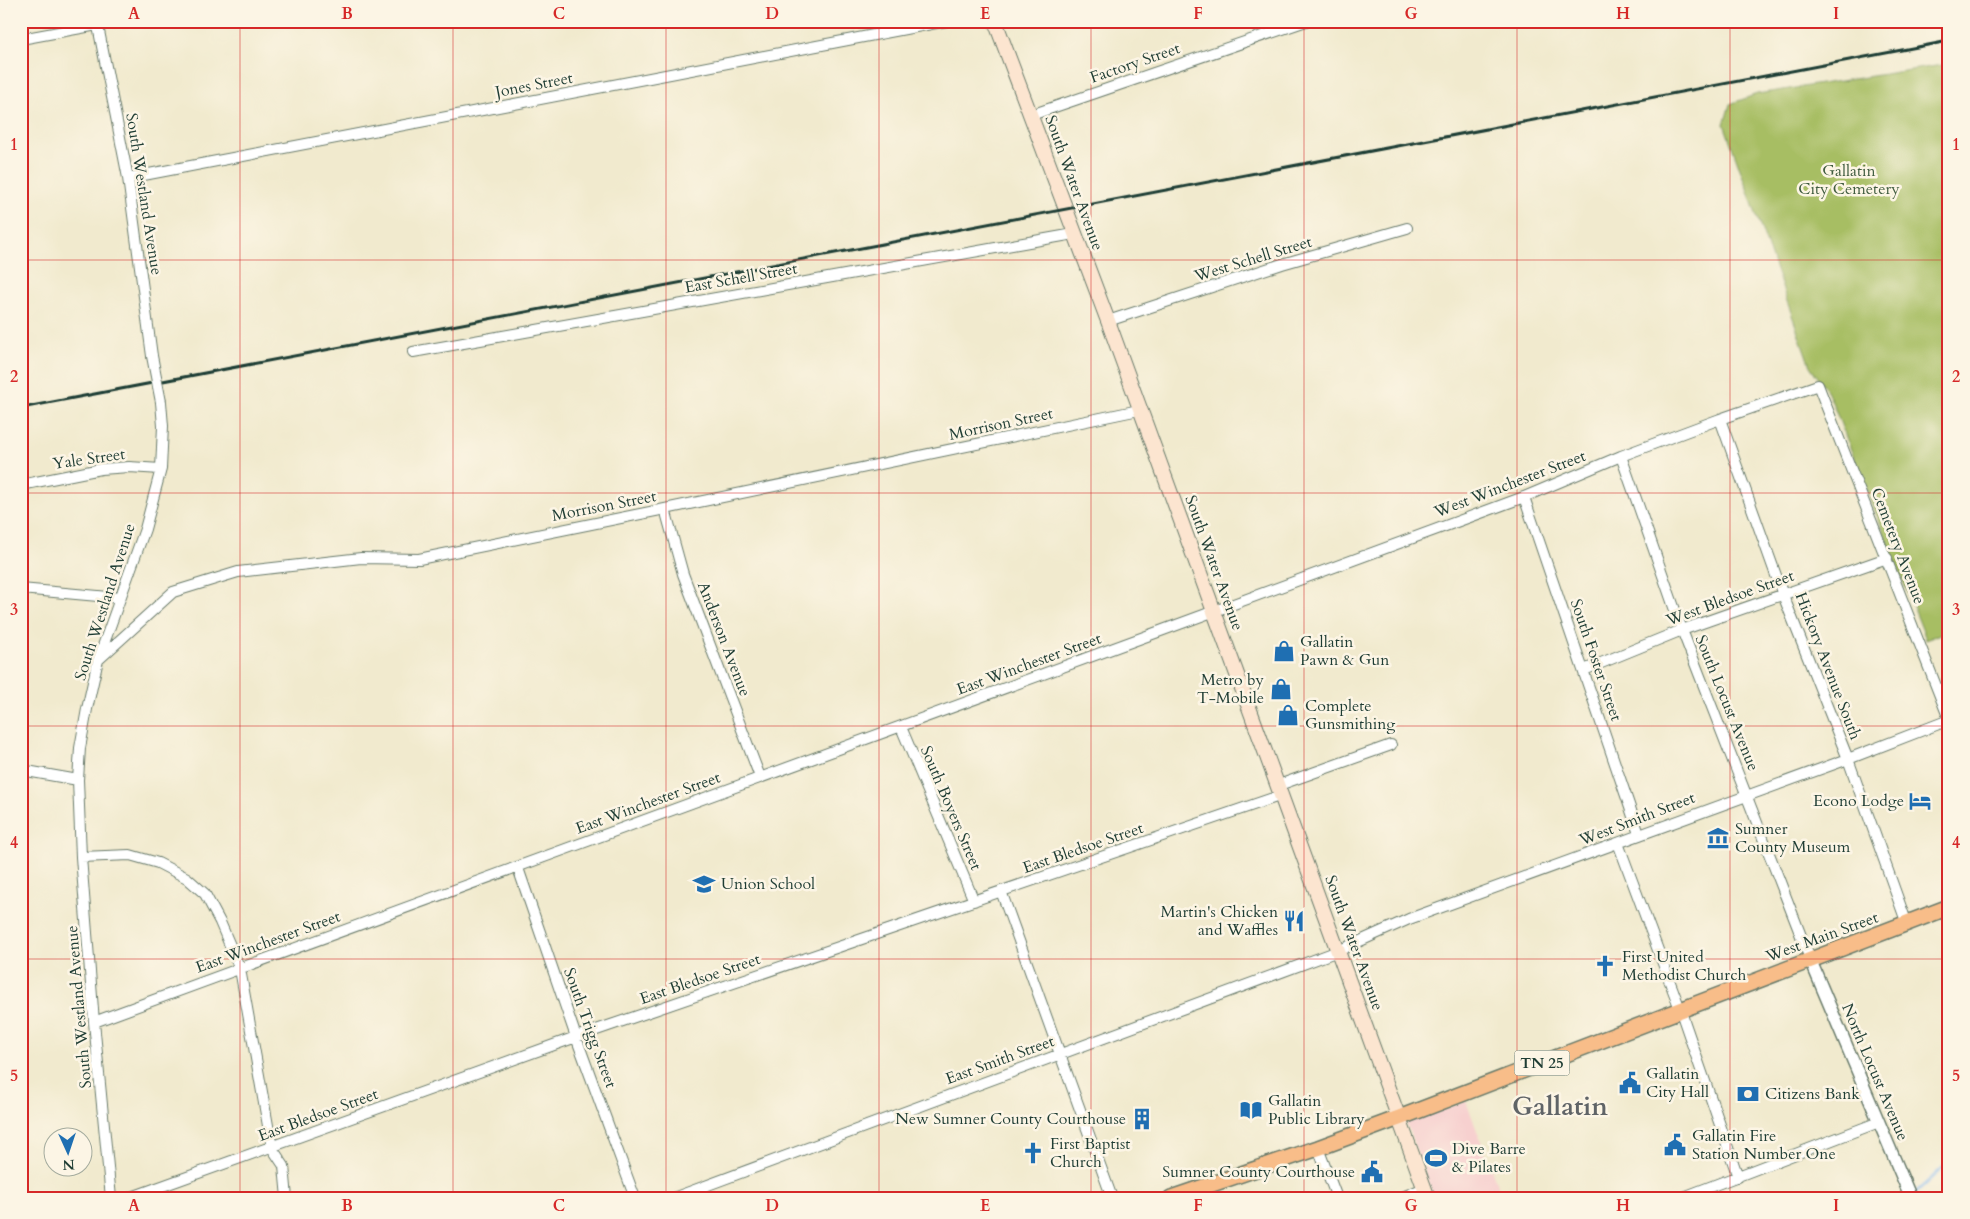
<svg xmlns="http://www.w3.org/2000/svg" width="1970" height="1219" font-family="Cardo,serif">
	<rect width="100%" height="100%" fill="#fcf5e5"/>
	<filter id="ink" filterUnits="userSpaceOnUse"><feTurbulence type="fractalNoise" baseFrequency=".02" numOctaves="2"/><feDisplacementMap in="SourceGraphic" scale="10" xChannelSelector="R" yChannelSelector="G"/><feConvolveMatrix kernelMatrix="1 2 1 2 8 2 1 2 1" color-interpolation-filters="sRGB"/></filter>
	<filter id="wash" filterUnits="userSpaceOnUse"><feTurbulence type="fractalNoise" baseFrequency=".0096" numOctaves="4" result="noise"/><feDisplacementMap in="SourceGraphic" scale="20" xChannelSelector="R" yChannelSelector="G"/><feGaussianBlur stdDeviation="1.12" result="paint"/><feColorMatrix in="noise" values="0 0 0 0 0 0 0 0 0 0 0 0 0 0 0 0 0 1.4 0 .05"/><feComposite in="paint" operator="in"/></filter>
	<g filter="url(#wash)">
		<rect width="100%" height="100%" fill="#f1eace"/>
		<!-- built -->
		<path fill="#f7d0cf" d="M1466 1101 1502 1198H1434L1406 1123Z"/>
		<!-- green -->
		<path fill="#a7be63" stroke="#637e4c" d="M1949 64V631L1926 639 1828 392 1810 366 1724 124 1730 104 1757 94Z"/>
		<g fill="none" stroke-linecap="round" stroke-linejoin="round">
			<!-- stream -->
			<path stroke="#7eb6ee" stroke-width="3" d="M1912 1196 1949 1162"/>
		</g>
	</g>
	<g filter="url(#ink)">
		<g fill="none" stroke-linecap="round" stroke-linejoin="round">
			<!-- minor casing -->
			<g stroke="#687a6a" stroke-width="12">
				<path id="minor" d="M97 21 128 178 152 356
					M21 39 119 21
					M1031 115 1306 21
					M128 178 947 21
					M1108 321 1282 264 1407 228
					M413 352 1074 234
					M1720 419 1783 595 1848 759 1907 924
					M1621 456 1682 630 1810 959
					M21 485 101 469 129 467 161 469
					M1524 497 1639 834
					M665 509 683 574 760 777
					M21 589 120 598
					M98 660 173 592 238 572 361 558 419 559 665 509 1139 410
					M1584 670 1682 630 1887 558
					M901 727 974 901
					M21 770 78 780
					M1279 785 1391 745
					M1618 843 1680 1009 1738 1177
					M81 857 130 855 158 863 187 878 205 894 220 922 240 969 272 1148 284 1166 287 1198
					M518 868 576 1037 635 1198
					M1001 891 1112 1198
					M94 1022 1155 633 1524 497 1621 456 1720 419 1818 385 1949 719
					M1318 1148 1337 1198
					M111 1198 94 1022 81 857 78 780 80 748 87 709 98 660 145 529 161 469 163 426 161 402
					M129 1198 576 1037 1282 795
					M673 1198 1338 951 1409 919 1848 759 1949 720
					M1400 1198 1424 1188
					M1681 1198 1879 1122"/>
			</g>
			<!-- tertiary casing -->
			<g stroke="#687a6a" stroke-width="14">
				<path id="tertiary" d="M1810 959 1911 1198"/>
			</g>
			<!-- secondary casing -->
			<g stroke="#687a6a" stroke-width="16">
				<path id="secondary" d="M995 21 1108 321 1428 1198"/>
			</g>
			<!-- primary casing -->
			<g stroke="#687a6a" stroke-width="18">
				<path id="primary" d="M1171 1198 1318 1148 1399 1118 1949 907"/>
			</g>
			<!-- minor -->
			<use href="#minor" stroke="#fff" stroke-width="10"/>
			<!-- tertiary -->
			<use href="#tertiary" stroke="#fff" stroke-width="11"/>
			<!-- secondary -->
			<use href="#secondary" stroke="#fce5d0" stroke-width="14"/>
			<!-- primary -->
			<use href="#primary" stroke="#f8bd89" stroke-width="15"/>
			<!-- rail -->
			<path stroke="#1f3d34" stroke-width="3" d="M21 408 1949 41"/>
			<!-- minor-bridge casing -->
			<g stroke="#687a6a" stroke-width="12" stroke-linecap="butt">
				<path id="minor-bridge" d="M152 356 161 402"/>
			</g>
			<!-- minor-bridge -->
			<use href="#minor-bridge" stroke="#fff" stroke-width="10"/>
		</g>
	</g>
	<!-- grid -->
	<path fill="none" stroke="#d62828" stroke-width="1" stroke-opacity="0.55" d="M240 21V1198M453 21V1198M666 21V1198M879 21V1198M1091 21V1198M1304 21V1198M1517 21V1198M1730 21V1198M21 260H1949M21 493H1949M21 726H1949M21 959H1949"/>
	<!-- icons -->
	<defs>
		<g id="shop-bare" transform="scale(1.725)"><path d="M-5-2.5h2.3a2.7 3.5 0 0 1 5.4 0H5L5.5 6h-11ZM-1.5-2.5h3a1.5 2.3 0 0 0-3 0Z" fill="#1f6fb2" stroke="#fcf5e5" stroke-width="2.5" paint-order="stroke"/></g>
		<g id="hotel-bare" transform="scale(1.725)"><path d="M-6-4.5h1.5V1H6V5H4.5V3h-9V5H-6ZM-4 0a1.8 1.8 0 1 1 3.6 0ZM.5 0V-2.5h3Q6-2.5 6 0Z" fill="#1f6fb2" stroke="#fcf5e5" stroke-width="2.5" paint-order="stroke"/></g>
		<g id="museum-bare" transform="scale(1.725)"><path d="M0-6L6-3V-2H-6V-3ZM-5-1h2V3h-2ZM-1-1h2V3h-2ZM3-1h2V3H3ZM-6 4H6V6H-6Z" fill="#1f6fb2" stroke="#fcf5e5" stroke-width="2.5" paint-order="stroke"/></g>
		<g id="school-bare" transform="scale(1.725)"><path d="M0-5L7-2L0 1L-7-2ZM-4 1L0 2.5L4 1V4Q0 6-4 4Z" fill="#1f6fb2" stroke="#fcf5e5" stroke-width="2.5" paint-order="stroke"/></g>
		<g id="restaurant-bare" transform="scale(1.725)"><path d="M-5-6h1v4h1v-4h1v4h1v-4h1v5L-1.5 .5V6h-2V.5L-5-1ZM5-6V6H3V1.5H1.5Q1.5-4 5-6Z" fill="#1f6fb2" stroke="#fcf5e5" stroke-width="2.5" paint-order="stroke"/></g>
		<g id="church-bare" transform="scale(1.725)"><path d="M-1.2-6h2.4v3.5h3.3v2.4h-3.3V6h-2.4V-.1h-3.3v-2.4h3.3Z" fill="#1f6fb2" stroke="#fcf5e5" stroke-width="2.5" paint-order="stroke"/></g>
		<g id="civic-bare" transform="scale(1.725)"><path d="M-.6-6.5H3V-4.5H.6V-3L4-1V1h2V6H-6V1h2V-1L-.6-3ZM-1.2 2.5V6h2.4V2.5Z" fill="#1f6fb2" stroke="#fcf5e5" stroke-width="2.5" paint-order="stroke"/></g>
		<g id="bank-bare" transform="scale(1.725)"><path d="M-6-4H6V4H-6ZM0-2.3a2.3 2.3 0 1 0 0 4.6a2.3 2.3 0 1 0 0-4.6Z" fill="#1f6fb2" stroke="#fcf5e5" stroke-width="2.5" paint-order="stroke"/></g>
		<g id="library-bare" transform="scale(1.725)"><path d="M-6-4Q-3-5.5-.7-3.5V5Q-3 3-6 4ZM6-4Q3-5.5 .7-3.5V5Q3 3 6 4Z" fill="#1f6fb2" stroke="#fcf5e5" stroke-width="2.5" paint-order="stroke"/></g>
		<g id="building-bare" transform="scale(1.725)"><path d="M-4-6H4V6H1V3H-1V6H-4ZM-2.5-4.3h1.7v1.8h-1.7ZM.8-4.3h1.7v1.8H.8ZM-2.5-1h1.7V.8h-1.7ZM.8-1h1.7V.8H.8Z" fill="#1f6fb2" stroke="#fcf5e5" stroke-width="2.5" paint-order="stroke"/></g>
		<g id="stadium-bare" transform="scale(1.725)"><path d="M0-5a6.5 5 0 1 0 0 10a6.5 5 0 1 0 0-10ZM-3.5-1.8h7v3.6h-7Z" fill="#1f6fb2" stroke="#fcf5e5" stroke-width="2.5" paint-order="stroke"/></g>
	</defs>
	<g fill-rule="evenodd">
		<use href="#shop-bare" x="1284" y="651"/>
		<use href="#shop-bare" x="1281" y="689"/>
		<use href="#shop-bare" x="1288" y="715"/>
		<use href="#hotel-bare" x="1920" y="801"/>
		<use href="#museum-bare" x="1718" y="838"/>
		<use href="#school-bare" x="704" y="884"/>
		<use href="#restaurant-bare" x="1294" y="921"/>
		<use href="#church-bare" x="1605" y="966"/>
		<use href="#civic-bare" x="1630" y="1083"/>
		<use href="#bank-bare" x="1748" y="1094"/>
		<use href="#library-bare" x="1251" y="1110"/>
		<use href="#building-bare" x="1142" y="1119"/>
		<use href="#civic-bare" x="1675" y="1145"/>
		<use href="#church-bare" x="1033" y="1153"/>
		<use href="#stadium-bare" x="1436" y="1158"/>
		<use href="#civic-bare" x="1372" y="1172"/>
	</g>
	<g text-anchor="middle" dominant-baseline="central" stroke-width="5" stroke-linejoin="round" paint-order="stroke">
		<!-- shield labels -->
		<rect fill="#fcf5e5" stroke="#617469" stroke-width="1" x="1514.5" y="1050.5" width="55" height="25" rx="4"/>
		<g font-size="15" font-weight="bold" fill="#1f3d34">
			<text x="1542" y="1063">TN 25</text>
		</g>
		<!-- street labels -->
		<g font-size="16" fill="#1f3d34" stroke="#fcf5e5">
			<text transform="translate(1135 63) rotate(-19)">Factory Street</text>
			<text transform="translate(534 85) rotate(-11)">Jones Street</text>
			<text transform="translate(1074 183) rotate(70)">South Water Avenue</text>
			<text transform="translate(144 194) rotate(81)">South Westland Avenue</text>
			<text transform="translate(1253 259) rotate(-17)">West Schell Street</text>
			<text transform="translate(741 278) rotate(-10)">East Schell Street</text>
			<text transform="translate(1001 424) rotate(-12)">Morrison Street</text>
			<text transform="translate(89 459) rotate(-8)">Yale Street</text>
			<text transform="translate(1510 484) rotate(-21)">West Winchester Street</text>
			<text transform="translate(604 506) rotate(-11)">Morrison Street</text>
			<text transform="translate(1898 546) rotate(69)">Cemetery Avenue</text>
			<text transform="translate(1214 563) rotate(70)">South Water Avenue</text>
			<text transform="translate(1730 598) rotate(-20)">West Bledsoe Street</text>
			<text transform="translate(105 602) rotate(-72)">South Westland Avenue</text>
			<text transform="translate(724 639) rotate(69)">Anderson Avenue</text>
			<text transform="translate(1596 660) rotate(71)">South Foster Street</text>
			<text transform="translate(1029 664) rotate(-20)">East Winchester Street</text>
			<text transform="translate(1828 666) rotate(69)">Hickory Avenue South</text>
			<text transform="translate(1727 703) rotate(68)">South Locust Avenue</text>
			<text transform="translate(648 803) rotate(-20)">East Winchester Street</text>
			<text transform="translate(951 808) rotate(67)">South Boyers Street</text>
			<text transform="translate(1637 819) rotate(-21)">West Smith Street</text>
			<text transform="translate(1083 848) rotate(-19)">East Bledsoe Street</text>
			<text transform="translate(1822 937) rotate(-20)">West Main Street</text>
			<text transform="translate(268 942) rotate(-20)">East Winchester Street</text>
			<text transform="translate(1354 943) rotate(70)">South Water Avenue</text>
			<text transform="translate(700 979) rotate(-19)">East Bledsoe Street</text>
			<text transform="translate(79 1007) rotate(-95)">South Westland Avenue</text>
			<text transform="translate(590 1028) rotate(70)">South Trigg Street</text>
			<text transform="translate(1000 1060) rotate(-20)">East Smith Street</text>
			<text transform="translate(1875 1072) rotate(67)">North Locust Avenue</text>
			<text transform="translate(318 1115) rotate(-20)">East Bledsoe Street</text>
		</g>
		<!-- park labels -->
		<g font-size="16" fill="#415d40" stroke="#fcf5e5">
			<text x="1849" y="171">Gallatin<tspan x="1849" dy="18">City Cemetery</tspan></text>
		</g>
		<!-- poi labels -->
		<g font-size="16" fill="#1f3d34" stroke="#fcf5e5" text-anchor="start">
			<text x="1300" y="642">Gallatin<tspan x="1300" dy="18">Pawn &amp; Gun</tspan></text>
			<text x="1264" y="680" text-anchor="end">Metro by<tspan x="1264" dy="18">T-Mobile</tspan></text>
			<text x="1305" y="706">Complete<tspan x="1305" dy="18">Gunsmithing</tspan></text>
			<text x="1904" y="801" text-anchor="end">Econo Lodge</text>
			<text x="1735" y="829">Sumner<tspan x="1735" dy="18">County Museum</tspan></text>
			<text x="721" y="884">Union School</text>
			<text x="1278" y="912" text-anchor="end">Martin's Chicken<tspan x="1278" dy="18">and Waffles</tspan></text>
			<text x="1622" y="957">First United<tspan x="1622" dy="18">Methodist Church</tspan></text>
			<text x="1646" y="1074">Gallatin<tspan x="1646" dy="18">City Hall</tspan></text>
			<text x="1765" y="1094">Citizens Bank</text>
			<text x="1268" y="1101">Gallatin<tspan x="1268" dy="18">Public Library</tspan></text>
			<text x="1126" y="1119" text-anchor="end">New Sumner County Courthouse</text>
			<text x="1692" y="1136">Gallatin Fire<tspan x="1692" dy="18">Station Number One</tspan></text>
			<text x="1050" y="1144">First Baptist<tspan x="1050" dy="18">Church</tspan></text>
			<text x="1452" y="1149">Dive Barre<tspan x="1452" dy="18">&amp; Pilates</tspan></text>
			<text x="1355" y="1172" text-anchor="end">Sumner County Courthouse</text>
		</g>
		<!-- town labels -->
		<g font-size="26" font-weight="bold" fill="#606467" stroke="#fcf5e5">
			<text x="1560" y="1106">Gallatin</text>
		</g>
	</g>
	<!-- margin -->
	<rect width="1970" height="1219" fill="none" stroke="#fcf5e5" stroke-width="55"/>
	<!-- north arrow -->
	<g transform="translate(68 1152) rotate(177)"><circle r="24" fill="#fcf5e5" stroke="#a4ab9e"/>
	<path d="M0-4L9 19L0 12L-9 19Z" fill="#1f6fb2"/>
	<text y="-8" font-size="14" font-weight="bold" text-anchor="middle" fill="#1f3d34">N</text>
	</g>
	<rect x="28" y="28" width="1914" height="1164" fill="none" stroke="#d62828" stroke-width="2"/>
	<g font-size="16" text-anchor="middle" font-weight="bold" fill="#d62828">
		<text x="134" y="19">A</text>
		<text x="347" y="19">B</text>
		<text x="559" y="19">C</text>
		<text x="772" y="19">D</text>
		<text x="985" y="19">E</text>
		<text x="1198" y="19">F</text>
		<text x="1411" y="19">G</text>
		<text x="1623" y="19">H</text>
		<text x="1836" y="19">I</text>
		<text x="14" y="150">1</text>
		<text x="1956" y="150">1</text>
		<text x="14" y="382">2</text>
		<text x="1956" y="382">2</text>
		<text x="14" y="615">3</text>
		<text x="1956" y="615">3</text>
		<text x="14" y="848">4</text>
		<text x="1956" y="848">4</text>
		<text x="14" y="1081">5</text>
		<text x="1956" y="1081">5</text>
		<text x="134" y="1211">A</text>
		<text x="347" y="1211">B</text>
		<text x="559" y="1211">C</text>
		<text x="772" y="1211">D</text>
		<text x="985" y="1211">E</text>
		<text x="1198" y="1211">F</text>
		<text x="1411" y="1211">G</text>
		<text x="1623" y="1211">H</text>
		<text x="1836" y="1211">I</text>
	</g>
</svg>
